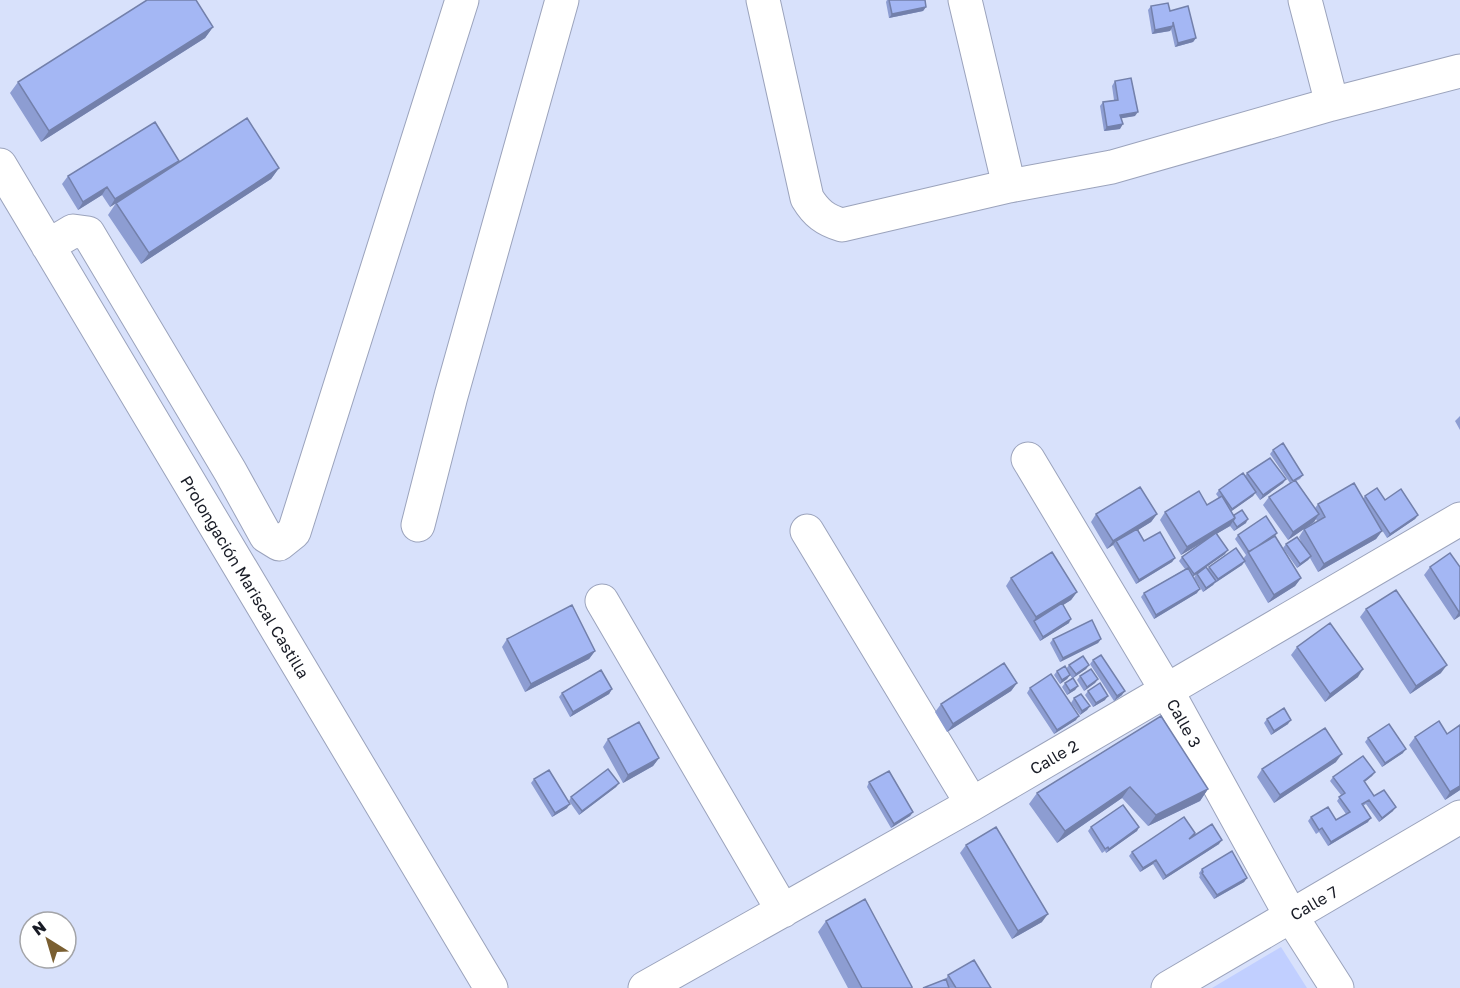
<svg xmlns="http://www.w3.org/2000/svg" width="1460" height="988" font-family="'Golos Text',sans-serif">
	<rect width="100%" height="100%" fill="#d8e1fb"/>
	<!-- green -->
	<path fill="#c1cfff" d="M1281 947 1307 988H1212Z"/>
	<g fill="none" stroke-linecap="round" stroke-linejoin="round">
		<!-- minor casing -->
		<g stroke="#9ba3bc" stroke-width="35">
			<path id="minor" d="M763 0 807 198C816 213 825 220 842 225L1009 186 1112 167 1332 104 1460 71
				M965 0 1009 186
				M1305 0 1332 104
				M0 165 491 988
				M48 246 73 231 88 233 230 471 266 536 279 544 294 532 462 0
				M1028 459 1167 691 1291 916 1337 988
				M418 525 451 396 562 0
				M807 531 972 804
				M602 601 783 911
				M645 988 972 804 1460 519
				M1168 988 1460 817"/>
		</g>
		<!-- minor -->
		<use href="#minor" stroke="#fff" stroke-width="33"/>
	</g>
	<!-- wall -->
	<path fill="#8d9dd2" d="M887 0H925L926 7 923 11 889 18 886 2Z
		M1151 6 1170 11 1196 38 1193 42 1175 47 1171 29 1170 31 1152 34 1148 10Z
		M213 27 205 38 41 142 10 93 18 82Z
		M1115 81 1135 116 1121 118 1120 129 1104 131 1100 106 1103 102 1114 100 1112 86Z
		M179 161 177 164 279 168 271 179 141 264 108 215 116 203 110 207 102 195 78 210 62 184 68 176Z
		M1460 416V430L1455 421Z
		M1273 450 1303 475 1300 479 1296 481 1315 508 1318 504 1363 499 1365 496 1385 500 1418 515 1415 519 1387 538 1373 516 1382 531 1376 539 1318 572 1310 558 1308 560 1297 568 1283 548 1286 544H1302L1299 537 1304 529 1317 521 1316 519 1314 522 1288 540 1263 505 1269 497 1290 483 1270 454Z
		M1247 473 1286 479 1283 483 1260 500 1255 493 1253 496 1231 511 1234 515 1246 523 1234 531 1230 526 1216 534 1225 554 1206 567 1207 570 1209 567 1243 559 1246 555 1235 539 1238 535 1277 533 1275 536 1301 578 1295 586 1268 603 1244 562 1242 565 1215 583 1213 585 1203 592 1194 578 1196 574 1193 576 1197 593 1154 619 1141 597 1144 593 1185 569 1179 561 1182 557 1208 539 1181 555 1160 520 1165 512 1207 505 1219 498 1216 494 1219 490 1245 476Z
		M1096 514H1157L1151 522 1138 530 1144 541 1175 558 1172 562 1136 584 1113 545 1107 549 1091 522Z
		M1430 567H1460V616L1454 620 1424 575Z
		M1011 578 1077 592 1071 600 1063 605 1069 623 1040 641 1006 586Z
		M1366 609 1441 673 1410 694 1360 617Z
		M507 639 595 651 589 659 525 692 502 647Z
		M1053 639H1101L1098 643 1060 662 1050 643Z
		M1297 647 1358 677 1325 702 1291 655Z
		M1093 660 1122 695 1114 701 1090 664Z
		M1069 665H1089L1086 669 1073 678 1078 686 1075 690 1067 695 1062 687 1065 683 1072 678 1070 675 1067 679 1060 684 1054 675 1057 671 1066 669Z
		M1080 676 1098 679 1095 683 1084 691 1077 680Z
		M1017 683 1011 691 947 732 935 712 941 704Z
		M1030 688 1076 720 1054 734 1027 693Z
		M612 689 609 694 570 717 559 697 562 693Z
		M1088 691 1105 700 1093 707 1085 695Z
		M1074 698 1090 706 1087 710 1080 715 1071 703Z
		M1161 716 1208 789 1200 801 1148 826 1122 798 1057 843 1029 804 1037 793Z
		M1267 719 1288 724 1271 735 1264 723Z
		M1447 734 1460 790 1445 800 1409 745 1415 737Z
		M1368 738 1403 753 1382 767 1365 742Z
		M608 739 659 758 653 766 623 783 603 747Z
		M1336 762 1274 803 1257 777 1262 769Z
		M1375 772 1372 776 1364 782 1374 796 1393 811 1379 822 1366 804 1363 806 1368 822 1328 846 1319 832 1316 834 1308 821 1311 817 1336 820 1346 814 1337 801 1341 795 1330 781 1333 777Z
		M534 779 567 808 552 817 531 783Z
		M869 782 913 812 910 816 891 828 867 787Z
		M619 783 616 787 579 815 569 801 571 797Z
		M1091 827H1139L1137 831 1106 853 1105 851 1102 853 1088 831Z
		M1193 836 1219 844 1163 880 1153 864 1140 872 1129 856 1132 852Z
		M966 845 1042 922 1012 939 960 853Z
		M1202 869 1247 878 1244 882 1214 899 1199 877 1200 876 1199 873Z
		M826 921 912 988H848L818 932Z
		M948 975 991 988H923L946 979Z"/>
	<!-- shaded-wall -->
	<path fill="#7380ab" d="M926 7 923 11 889 18 892 14Z
		M1173 26 1170 31 1152 34 1155 30Z
		M213 27 205 38 41 142 49 131Z
		M1196 38 1193 42 1175 47 1178 43Z
		M1138 112 1135 116 1118 119 1120 115Z
		M1123 124 1120 129 1104 131 1107 127Z
		M179 161 173 169 110 207 115 199Z
		M279 168 271 179 141 264 149 253Z
		M107 187 102 195 78 210 83 202Z
		M1286 479 1283 483 1260 500 1263 495Z
		M1256 492 1253 496 1229 513 1232 509Z
		M1157 514 1151 522 1117 543 1116 541 1113 545 1107 549 1113 541Z
		M1319 514 1314 522 1288 540 1293 532Z
		M1418 515 1415 519 1387 538 1390 534Z
		M1235 518 1230 526 1181 555 1187 547Z
		M1248 519 1246 523 1234 531 1237 527Z
		M1382 531 1376 539 1318 572 1324 564Z
		M1228 550 1225 554 1191 578 1194 574Z
		M1311 556 1308 560 1297 568 1300 564Z
		M1175 558 1172 562 1136 584 1139 580Z
		M1245 561 1242 565 1215 583 1218 579Z
		M1301 578 1295 586 1268 603 1274 595Z
		M1216 581 1213 585 1203 592 1206 588Z
		M1200 589 1197 593 1154 619 1156 615Z
		M1077 592 1071 600 1035 623 1034 621 1036 617Z
		M1460 611V616L1454 620 1459 612Z
		M1071 619 1069 623 1040 641 1043 637Z
		M1101 639 1098 643 1060 662 1063 658Z
		M595 651 589 659 525 692 531 684Z
		M1089 665 1086 669 1073 678 1076 674Z
		M1447 665 1441 673 1410 694 1416 686Z
		M1363 669 1358 677 1325 702 1330 694Z
		M1070 675 1067 679 1060 684 1062 680Z
		M1098 679 1095 683 1084 691 1087 687Z
		M1017 683 1011 691 947 732 953 724Z
		M1078 686 1075 690 1067 695 1070 691Z
		M612 689 609 694 570 717 573 712Z
		M1125 691 1122 695 1114 701 1117 696Z
		M1108 696 1105 700 1093 707 1096 703Z
		M1090 706 1087 710 1080 715 1082 711Z
		M1079 716 1076 720 1054 734 1057 730Z
		M1291 720 1288 724 1271 735 1274 731Z
		M1406 749 1403 753 1382 767 1385 763Z
		M1342 754 1336 762 1274 803 1280 795Z
		M659 758 653 766 623 783 628 775Z
		M1375 772 1372 776 1361 785 1364 781Z
		M619 783 616 787 579 815 582 811Z
		M1460 786V790L1445 800 1450 792Z
		M1130 787 1122 798 1057 843 1065 831Z
		M1208 789 1200 801 1148 826 1156 815Z
		M570 804 567 808 552 817 555 813Z
		M1396 807 1393 811 1379 822 1382 818Z
		M913 812 910 816 891 828 894 824Z
		M1371 818 1368 822 1328 846 1331 842Z
		M1139 827 1137 831 1106 853 1109 849Z
		M1222 840 1219 844 1163 880 1166 876Z
		M1156 860 1153 864 1140 872 1143 868Z
		M1247 878 1244 882 1214 899 1217 895Z
		M1048 914 1042 922 1012 939 1018 931Z"/>
	<!-- building -->
	<path fill="#a4b7f4" stroke="#7380ab" stroke-width="1.5" d="M147 0H196L213 27 49 131 18 82Z
		M889 0H925L926 7 892 14Z
		M1168 3 1170 11 1188 6 1196 38 1178 43 1173 22V26L1155 30 1151 6Z
		M1131 78 1138 112 1120 115 1123 124 1107 127 1103 102 1118 100 1115 81Z
		M247 118 279 168 149 253 116 203Z
		M155 122 179 161 115 199 107 187 83 202 68 176Z
		M1283 443 1303 475 1293 481 1273 450Z
		M1270 458 1286 479 1263 495 1247 473Z
		M1243 473 1256 492 1232 509 1219 490Z
		M1295 480 1319 514 1293 532 1269 497Z
		M1354 483 1382 531 1324 564 1304 529 1325 517 1318 504Z
		M1140 487 1157 514 1113 541 1096 514Z
		M1377 488 1385 500 1401 489 1418 515 1390 534 1365 496Z
		M1199 491 1207 505 1222 496 1235 518 1187 547 1165 512Z
		M1242 510 1248 519 1237 527 1233 521 1235 518 1234 515Z
		M1266 516 1277 533 1249 552 1238 535Z
		M1137 529 1144 541 1160 532 1175 558 1139 580 1116 541Z
		M1216 533 1228 550 1194 574 1182 557Z
		M1275 536 1301 578 1274 595 1248 552Z
		M1297 537 1311 556 1300 564 1286 544Z
		M1236 548 1245 561 1218 579 1209 567Z
		M1052 552 1077 592 1036 617 1011 578Z
		M1450 553 1460 567V611L1459 612 1430 567Z
		M1206 567 1216 581 1206 588 1197 574Z
		M1188 568 1200 589 1156 615 1144 593Z
		M1396 590 1447 665 1416 686 1366 609Z
		M1062 603 1071 619 1043 637 1034 621Z
		M572 605 595 651 531 684 507 639Z
		M1092 620 1101 639 1063 658 1053 639Z
		M1330 623 1363 669 1330 694 1297 647Z
		M1101 655 1125 691 1117 696 1093 660Z
		M1083 656 1089 665 1076 674 1069 665Z
		M1004 663 1017 683 953 724 941 704Z
		M1065 666 1070 675 1062 680 1057 671Z
		M1091 669 1098 679 1087 687 1080 676Z
		M601 670 612 689 573 712 562 693Z
		M1051 674 1079 716 1057 730 1030 688Z
		M1073 678 1078 686 1070 691 1065 683Z
		M1100 683 1108 696 1096 703 1088 691Z
		M1081 694 1090 706 1082 711 1074 698Z
		M1284 708 1291 720 1274 731 1267 719Z
		M1161 716 1208 789 1156 815 1130 787 1065 831 1037 793Z
		M1439 721 1447 734 1460 725V786L1450 792 1415 737Z
		M639 722 659 758 628 775 608 739Z
		M1389 724 1406 749 1385 763 1368 738Z
		M1325 728 1342 754 1280 795 1262 769Z
		M1363 756 1375 772 1364 781 1374 796 1384 790 1396 807 1382 818 1369 800 1362 804 1371 818 1331 842 1322 828 1319 830 1311 817 1328 807 1336 820 1350 812 1339 797 1345 793 1333 777Z
		M608 769 619 783 582 811 571 797Z
		M549 770 570 804 555 813 534 779Z
		M889 771 913 812 894 824 869 782Z
		M1123 805 1139 827 1109 849 1108 847 1105 849 1091 827Z
		M1184 817 1195 833 1189 839 1212 824 1222 840 1166 876 1156 860 1143 868 1132 852Z
		M996 827 1048 914 1018 931 966 845Z
		M1232 851 1247 878 1217 895 1202 873 1203 872 1202 869Z
		M865 899 912 987V988H862L826 921Z
		M974 960 991 988H956L948 975Z
		M946 979 949 988H923Z"/>
	<g text-anchor="middle" dominant-baseline="central" stroke-width="6" stroke-linejoin="round" paint-order="stroke">
		<!-- street labels -->
		<g font-size="16" fill="#181b25" stroke="#fff">
			<text transform="translate(245 577) rotate(59)">Prolongación Mariscal Castilla</text>
			<text transform="translate(1184 723) rotate(61)">Calle 3</text>
			<text transform="translate(1054 757) rotate(-30)">Calle 2</text>
			<text transform="translate(1314 903) rotate(-30)">Calle 7</text>
		</g>
	</g>
	<!-- north arrow -->
	<g transform="translate(48 940) rotate(323)"><circle r="28" fill="#ffffff" stroke="#a3a4a8" stroke-width="1.5"/>
	<path d="M0-4.5L10 22L0 15L-10 22Z" fill="#7a5f31"/>
	<text y="-9" font-size="16" font-weight="bold" text-anchor="middle" fill="#181b25">N</text>
	</g>
</svg>
